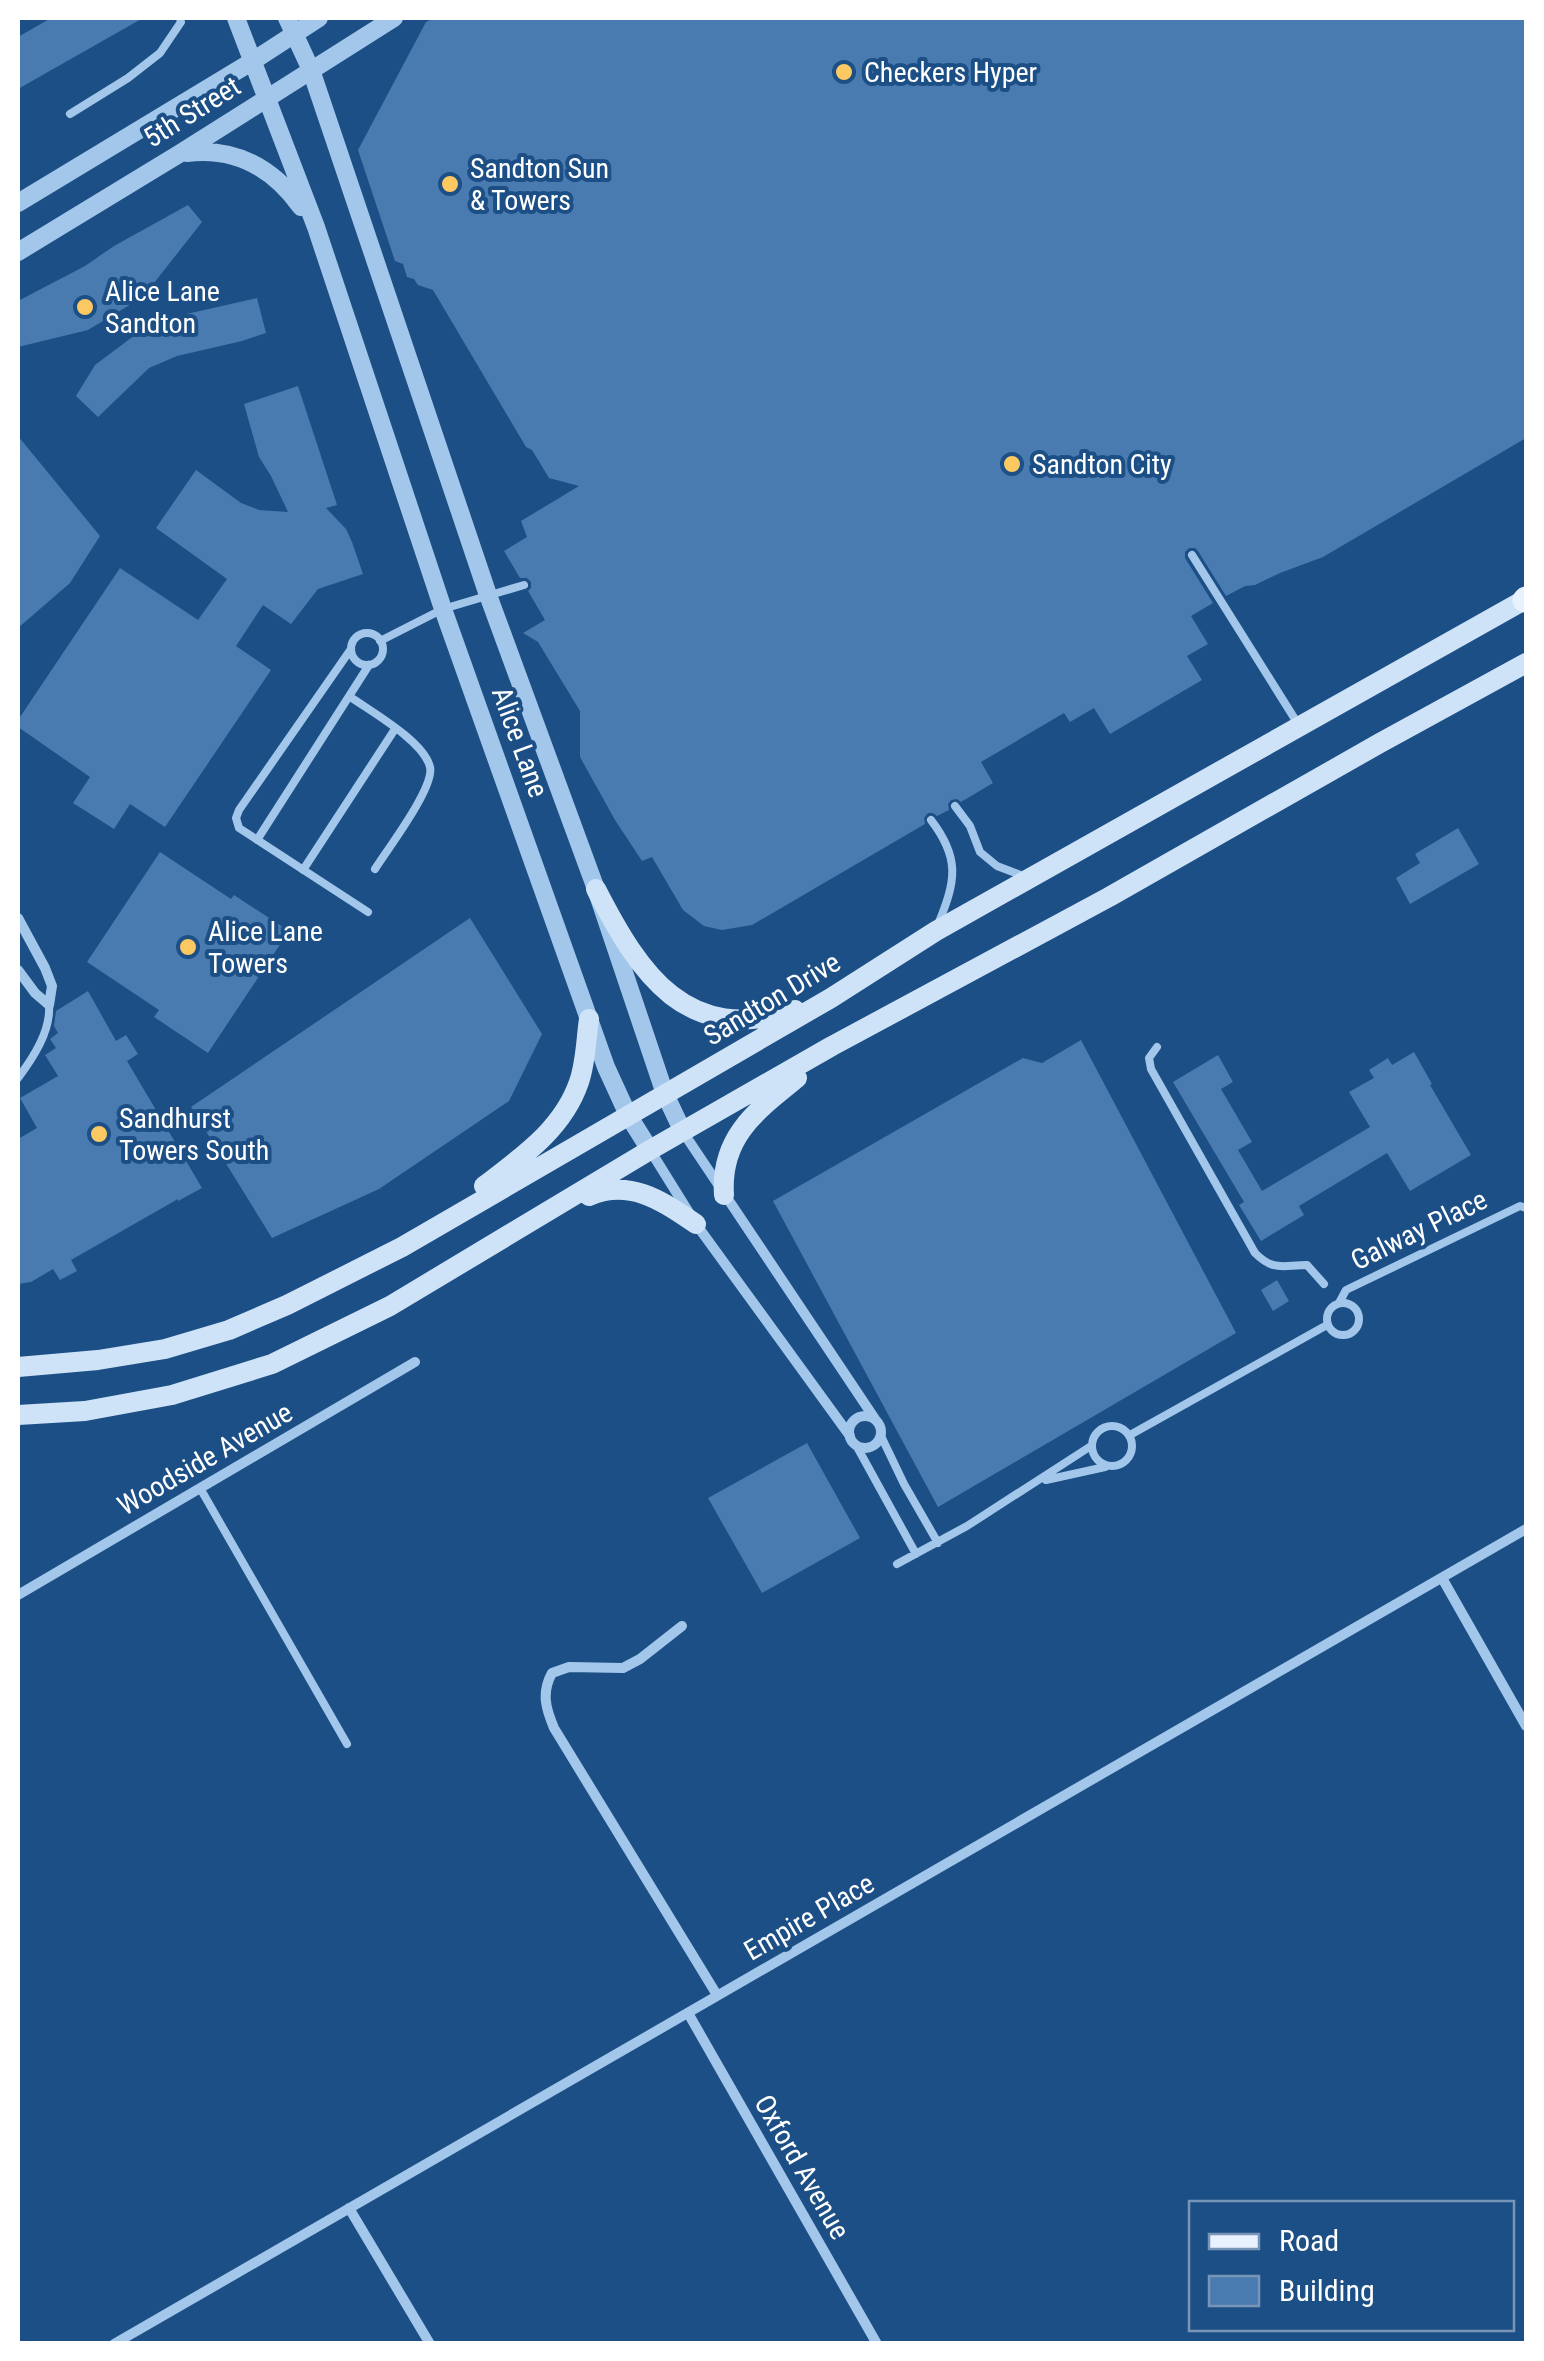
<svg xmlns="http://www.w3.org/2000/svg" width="1544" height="2361" font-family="'Roboto Condensed',sans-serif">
	<rect width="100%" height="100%" fill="#1c4f85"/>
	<!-- building -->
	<path fill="#497bb0" d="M51 18H143L18 89V37Z
		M435 18H1526V438L1323 557 1280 573 1255 585 1245 586 1226 596 1198 551 1195 548H1189L1185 552V558L1213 603 1191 616 1208 644 1187 656 1202 680 1110 734 1094 708 1070 722 1064 713 981 762 993 783 961 802 957 799 951 800 948 804 949 810 937 816 933 813H928L924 818 925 824 836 876 752 925 722 930 704 926 683 910 652 857 642 861 615 820 580 757V711L538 642 523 633 545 620 528 591 531 588V582L527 578H520L504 551 527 537 521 521 579 486 549 478 532 450 526 447 433 290 418 285 414 279 407 277 403 264 395 261 358 150 426 22Z
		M188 205 202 222 143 297 88 330 18 347V301L85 266 114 246Z
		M257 298 266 333 242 341 177 356 149 368 98 417 76 396 95 365 159 317 160 320Z
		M298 386 337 505 326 508 346 529 352 542 363 574 318 589 291 624 263 605 236 646 271 670 165 827 130 804 114 829 73 803 90 777 18 727V720L120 568 198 620 227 579 156 528 196 470 241 503 259 510 288 512 271 476 259 457 244 404Z
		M18 436 100 536 70 583 18 628Z
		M1458 828 1479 864 1410 904 1396 878 1420 863 1415 854Z
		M160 852 231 899 234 895 289 931 208 1053 154 1017 159 1010 87 962Z
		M470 918 542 1034 509 1101 379 1189 272 1238 191 1107Z
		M88 991 116 1041 126 1035 138 1054 127 1061 163 1122 159 1129 165 1125 202 1188 178 1201V1199L71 1260 77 1271 60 1280 53 1269 31 1282 18 1284V1139L37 1128 20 1098 58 1076 45 1055 56 1048 50 1039 58 1033 54 1026 56 1011Z
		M1081 1040 1236 1333 938 1507 773 1201 1023 1058 1042 1063Z
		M1414 1052 1432 1084 1430 1085 1471 1155 1410 1191 1387 1153 1299 1206 1304 1215 1261 1241 1239 1205 1244 1202 1173 1082 1218 1055 1233 1082 1221 1089 1252 1142 1238 1150 1262 1191 1370 1127 1349 1092 1374 1078 1369 1070 1388 1058 1392 1065Z
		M1277 1280 1289 1301 1273 1311 1261 1290Z
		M807 1443 860 1538 762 1593 708 1498Z"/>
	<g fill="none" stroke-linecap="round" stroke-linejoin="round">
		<!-- service -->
		<path stroke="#a3c7eb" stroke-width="8" d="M70 114 128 78 160 53 181 22 180 18
			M1192 555 1298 724
			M351 649a16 16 0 1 1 32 0a16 16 0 1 1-32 0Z
			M380 641 443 609 524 585
			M351 649 239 810 236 818 239 828 368 912
			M349 696C370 711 424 741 430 767 435 787 387 850 375 869
			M955 806 970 826 980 852 997 866 1026 877
			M931 820C960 858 956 880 939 922
			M257 840 369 665
			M303 870 395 729
			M1157 1047 1149 1058 1151 1069 1255 1253C1274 1272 1283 1265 1307 1265L1324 1284
			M18 1078C33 1058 51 1031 49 1005
			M1327 1319a16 16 0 1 1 32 0a16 16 0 1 1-32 0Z
			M1339 1303 1346 1290 1520 1206 1526 1208
			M1092 1446a20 20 0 1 1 40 0a20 20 0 1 1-40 0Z
			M1130 1435 1327 1325
			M881 1436 904 1484 938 1543
			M856 1445 916 1554
			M1046 1480 1105 1467
			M200 1488 347 1744
			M897 1564 967 1526 1091 1446"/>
		<!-- minor -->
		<path stroke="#a3c7eb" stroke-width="10" d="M18 918 45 968 52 986 49 1005
			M18 970 35 993 49 1005
			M683 1132 875 1419
			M650 1150 696 1224 850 1436
			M849 1432a16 16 0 1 1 32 0a16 16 0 1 1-32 0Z
			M1442 1578 1526 1726
			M18 1595 415 1362
			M682 1626 640 1659 623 1668 569 1667 552 1673C541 1693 546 1709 554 1728L717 1995
			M688 2013 877 2344
			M349 2208 430 2344
			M114 2344 1526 1529"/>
		<!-- tertiary -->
		<path stroke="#a3c7eb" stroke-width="18" d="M236 18 316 227 443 609 606 1067 628 1115 650 1150
			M287 18 311 70 488 595 596 889 665 1094 683 1132
			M187 153C235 147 273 168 301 207
			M18 203 253 61 319 18
			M18 252 179 154 394 18"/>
		<!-- secondary -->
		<path stroke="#cfe3f8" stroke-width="20" d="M596 889C640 975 687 1046 795 1010
			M484 1186C522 1157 563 1129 579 1082 586 1062 586 1039 589 1019
			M724 1195C720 1137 756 1111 797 1078
			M589 1196C631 1178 663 1202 696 1224
			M18 1367 98 1360 165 1349 229 1330 287 1305 402 1247 831 998 936 931 1526 599
			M18 1415 85 1411 172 1395 272 1364 390 1306 650 1150 832 1046 1109 897 1380 743 1526 663"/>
		<!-- primary -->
		<path stroke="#e8f1fe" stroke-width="25" d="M1525 600 1526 599"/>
	</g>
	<!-- markers -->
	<g fill="#fbc861" stroke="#1c4f85" stroke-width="4">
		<circle cx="844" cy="72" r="10"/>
		<circle cx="450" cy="184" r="10"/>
		<circle cx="85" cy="307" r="10"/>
		<circle cx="1012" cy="464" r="10"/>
		<circle cx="188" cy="947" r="10"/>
		<circle cx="99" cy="1134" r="10"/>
	</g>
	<g text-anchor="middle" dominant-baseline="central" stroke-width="8" stroke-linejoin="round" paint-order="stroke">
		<!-- poi labels -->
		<g font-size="28" fill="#fff" stroke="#1c4f85" text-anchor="start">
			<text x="864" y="72">Checkers Hyper</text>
			<text x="470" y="168">Sandton Sun<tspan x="470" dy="32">&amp; Towers</tspan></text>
			<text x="105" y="291">Alice Lane<tspan x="105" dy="32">Sandton</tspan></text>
			<text x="1032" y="464">Sandton City</text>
			<text x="208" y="931">Alice Lane<tspan x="208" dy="32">Towers</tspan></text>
			<text x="119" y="1118">Sandhurst<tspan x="119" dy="32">Towers South</tspan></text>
		</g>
		<!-- street labels -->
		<g font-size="28" fill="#fff" stroke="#1c4f85">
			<text transform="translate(192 112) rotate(-32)">5th Street</text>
			<text transform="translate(520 742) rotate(70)">Alice Lane</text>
			<text transform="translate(772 999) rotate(-31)">Sandton Drive</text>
			<text transform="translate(1419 1230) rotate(-26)">Galway Place</text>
			<text transform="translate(205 1459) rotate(-30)">Woodside Avenue</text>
			<text transform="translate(809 1917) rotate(-30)">Empire Place</text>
			<text transform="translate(802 2167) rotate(60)">Oxford Avenue</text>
		</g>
	</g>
	<!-- border -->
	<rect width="1544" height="2361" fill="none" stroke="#ffffff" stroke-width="40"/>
	<!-- legend -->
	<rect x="1189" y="2201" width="325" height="130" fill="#1c4f85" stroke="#7795b6" stroke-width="2.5"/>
	<rect x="1209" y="2234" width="50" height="15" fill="#e8f1fe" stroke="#7795b6" stroke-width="2.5"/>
	<text x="1279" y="2251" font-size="30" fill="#ffffff">Road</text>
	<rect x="1209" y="2276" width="50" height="30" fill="#497bb0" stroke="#7795b6" stroke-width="2.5"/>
	<text x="1279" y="2301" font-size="30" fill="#ffffff">Building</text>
</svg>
